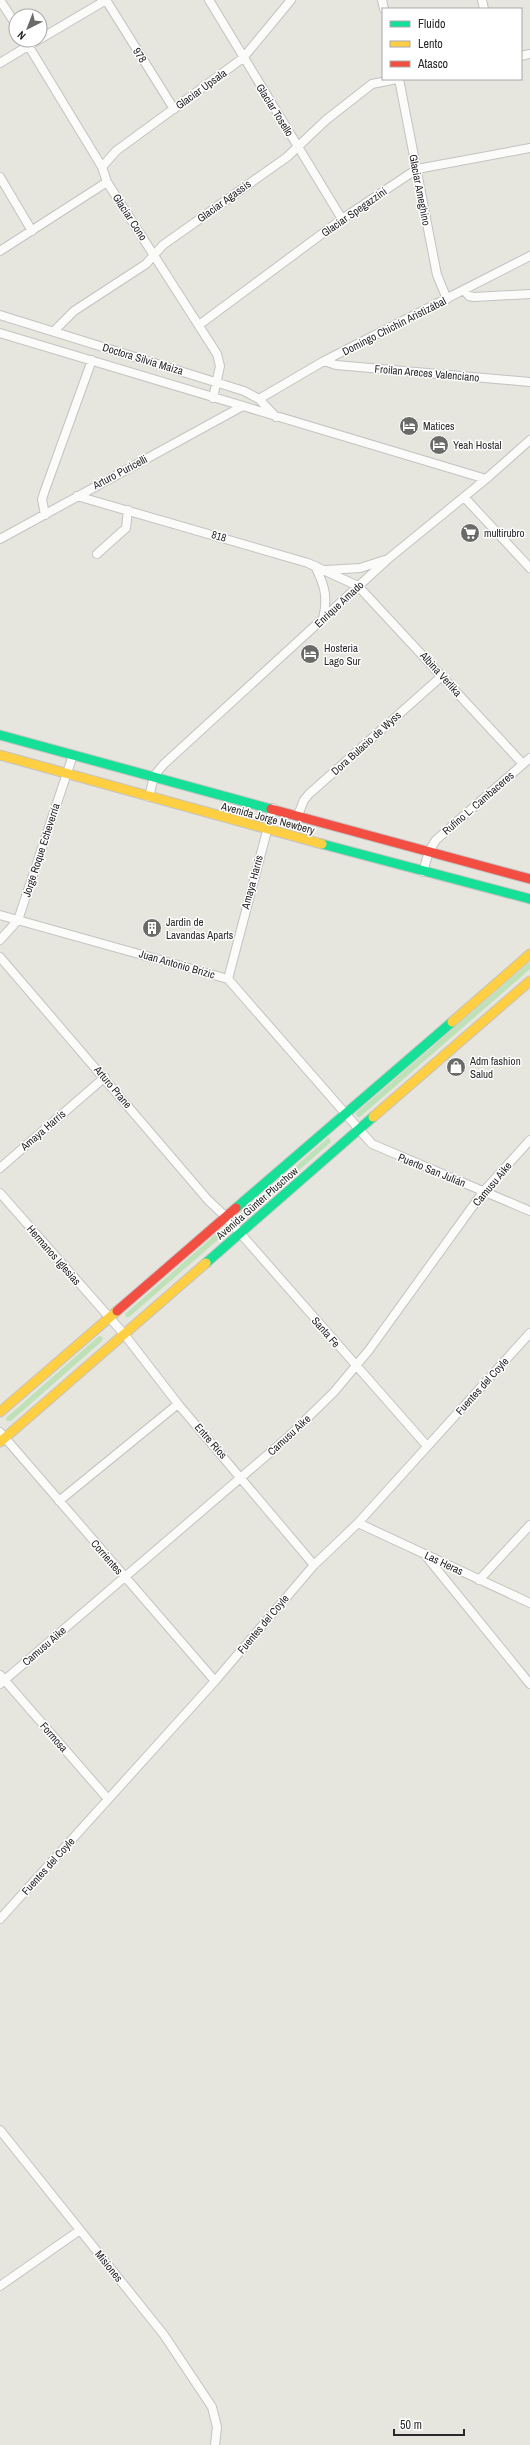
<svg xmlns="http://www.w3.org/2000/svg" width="530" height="2445" font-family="'Archivo Narrow',sans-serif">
	<rect width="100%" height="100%" fill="#e6e5de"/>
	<!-- grass -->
	<path fill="#bfe1b8" d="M530 962V969L360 1117H357L356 1113Z
		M329 1137 331 1142 245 1218H242L241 1214Z
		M217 1233 221 1234 220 1238 129 1317H126L125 1314Z
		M99 1336 103 1337 102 1341 11 1421H7L6 1418Z"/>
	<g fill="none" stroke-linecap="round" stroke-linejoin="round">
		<!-- street casing -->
		<g stroke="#c4c3c3" stroke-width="10">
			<path id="street" d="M0 0 16 25
				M106 0 174 109
				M209 0 342 219
				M382 0 384 9
				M482 0 484 9
				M40 39 106 0
				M25 40 102 167 107 182 217 354 220 366 213 398
				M521 56 530 54
				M0 63 38 40
				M399 79 437 275 447 299
				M102 167 116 151 243 58 291 0
				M0 177 32 231
				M0 251 107 182
				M464 290 469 296 474 297 530 294
				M0 315 244 391 259 399 276 417
				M199 325 342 219 417 169 530 148
				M54 331 74 311 146 264 163 245 287 157 326 120 372 84 397 79
				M0 333 486 479
				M324 361 336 365 530 382
				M259 399 324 361 530 256
				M77 496 308 563 358 586 523 764
				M464 497 530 568
				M45 515 42 499 45 490 92 360
				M0 539 241 407
				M97 554 126 528 128 510
				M315 566C325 586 328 597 323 619
				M326 570 360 568 385 560
				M149 797 154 776 164 764 388 559 486 479 530 440
				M298 815 304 800 309 794 442 676
				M423 872 429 851 436 840 530 758
				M0 915 228 979 372 1144 530 1211
				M0 940 18 920 73 755
				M0 957 208 1200 226 1217 427 1446
				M228 979 273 808
				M0 1168 105 1077
				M0 1193 124 1334 178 1404 314 1565
				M0 1432 215 1681
				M59 1501 178 1404
				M358 1523 530 1603
				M426 1556 530 1684
				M479 1580 530 1525
				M0 1675 108 1799
				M0 1684 287 1438 334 1392 369 1350 483 1192 530 1140
				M0 1919 215 1681 314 1565 358 1523 530 1333
				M0 2130 164 2335 212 2407 217 2427 215 2445
				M0 2286 80 2230"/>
		</g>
		<!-- fast casing -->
		<g stroke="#c4c3c3" stroke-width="11">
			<path id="fast" d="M0 735 271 809
				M322 844 530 899
				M236 1208 452 1022
				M206 1263 373 1117"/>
		</g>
		<!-- slow casing -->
		<g stroke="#c4c3c3" stroke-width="11">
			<path id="slow" d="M0 755 322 844
				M452 1022 530 954
				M373 1117 530 981
				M0 1412 117 1311
				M0 1442 206 1263"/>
		</g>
		<!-- jam casing -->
		<g stroke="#c4c3c3" stroke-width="11">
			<path id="jam" d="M271 809 530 879
				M117 1311 236 1208"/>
		</g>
		<!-- street -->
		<use href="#street" stroke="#fbfbfa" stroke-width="8"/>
		<!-- fast -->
		<use href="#fast" stroke="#16e098" stroke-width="9"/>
		<!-- slow -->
		<use href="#slow" stroke="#ffcf43" stroke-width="9"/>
		<!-- jam -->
		<use href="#jam" stroke="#f24e42" stroke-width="9"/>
	</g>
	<!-- icons -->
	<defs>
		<g id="hotel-disc" transform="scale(1)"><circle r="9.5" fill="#6a6a68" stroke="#fff"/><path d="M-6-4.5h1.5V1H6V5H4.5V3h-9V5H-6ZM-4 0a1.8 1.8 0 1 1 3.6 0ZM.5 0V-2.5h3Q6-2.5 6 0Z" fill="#fff"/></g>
		<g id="supermarket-disc" transform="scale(1)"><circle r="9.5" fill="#6a6a68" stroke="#fff"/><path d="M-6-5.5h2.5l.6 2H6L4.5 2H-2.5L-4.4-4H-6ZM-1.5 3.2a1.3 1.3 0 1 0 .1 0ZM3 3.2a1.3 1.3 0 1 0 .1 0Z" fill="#fff"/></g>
		<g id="building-disc" transform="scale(1)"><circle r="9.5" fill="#6a6a68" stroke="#fff"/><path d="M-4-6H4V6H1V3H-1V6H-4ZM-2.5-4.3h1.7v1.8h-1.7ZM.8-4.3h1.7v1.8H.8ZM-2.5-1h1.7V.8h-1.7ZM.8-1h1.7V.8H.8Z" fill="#fff"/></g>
		<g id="shop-disc" transform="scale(1)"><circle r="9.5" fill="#6a6a68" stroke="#fff"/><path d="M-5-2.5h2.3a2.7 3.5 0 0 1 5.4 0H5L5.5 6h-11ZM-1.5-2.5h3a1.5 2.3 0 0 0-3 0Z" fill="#fff"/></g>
	</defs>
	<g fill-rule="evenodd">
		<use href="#hotel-disc" x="409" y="426"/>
		<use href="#hotel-disc" x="439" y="445"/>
		<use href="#supermarket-disc" x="470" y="533"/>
		<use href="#hotel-disc" x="310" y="654"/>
		<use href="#building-disc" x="152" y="928"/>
		<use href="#shop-disc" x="456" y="1067"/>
	</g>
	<g text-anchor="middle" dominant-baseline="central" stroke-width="3" stroke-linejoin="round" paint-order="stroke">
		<!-- street labels -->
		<g font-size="11" fill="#282828" stroke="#fff">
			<text transform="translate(140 55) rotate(58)">978</text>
			<text transform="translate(201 89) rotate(-36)">Glaciar Upsala</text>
			<text transform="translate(275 110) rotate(58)">Glaciar Tosello</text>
			<text transform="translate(420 190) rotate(79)">Glaciar Ameghino</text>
			<text transform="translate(224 201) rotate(-36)">Glaciar Agassis</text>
			<text transform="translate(354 212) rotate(-35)">Glaciar Spegazzini</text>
			<text transform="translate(130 217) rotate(57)">Glaciar Cono</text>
			<text transform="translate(394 326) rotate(-27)">Domingo Chichín Aristizábal</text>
			<text transform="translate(143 359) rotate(17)">Doctora Silvia Maiza</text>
			<text transform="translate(427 373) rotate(5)">Froilan Areces Valenciano</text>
			<text transform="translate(120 472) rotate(-28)">Arturo Puricelli</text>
			<text transform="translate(219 536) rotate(16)">818</text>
			<text transform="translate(339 604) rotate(-43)">Enrique Amado</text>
			<text transform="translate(441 674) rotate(48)">Albina Verlika</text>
			<text transform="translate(366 743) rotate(-42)">Dora Bulacio de Wyss</text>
			<text transform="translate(478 803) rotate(-41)">Rufino L. Cambaceres</text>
			<text transform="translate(268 818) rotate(15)">Avenida Jorge Newbery</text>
			<text transform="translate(41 850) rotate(-72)">Jorge Roque Echeverría</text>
			<text transform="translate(252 882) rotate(-75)">Amaya Harris</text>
			<text transform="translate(177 964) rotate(16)">Juan Antonio Brizic</text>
			<text transform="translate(113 1087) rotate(50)">Arturo Prane</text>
			<text transform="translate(43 1130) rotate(-41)">Amaya Harris</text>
			<text transform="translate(432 1170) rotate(22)">Puerto San Julián</text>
			<text transform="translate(492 1184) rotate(-50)">Camusu Aike</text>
			<text transform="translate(257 1203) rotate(-41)">Avenida Günter Pluschow</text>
			<text transform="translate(54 1255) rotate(49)">Hermanos Iglesias</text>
			<text transform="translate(326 1332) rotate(49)">Santa Fe</text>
			<text transform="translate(482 1386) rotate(-48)">Fuentes del Coyle</text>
			<text transform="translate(289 1435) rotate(-43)">Camusu Aike</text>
			<text transform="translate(211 1441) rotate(49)">Entre Ríos</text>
			<text transform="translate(107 1557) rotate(49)">Corrientes</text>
			<text transform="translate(444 1563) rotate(25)">Las Heras</text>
			<text transform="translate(263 1624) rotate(-50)">Fuentes del Coyle</text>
			<text transform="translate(44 1646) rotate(-41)">Camusu Aike</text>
			<text transform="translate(54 1737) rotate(49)">Formosa</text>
			<text transform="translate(48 1866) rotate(-48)">Fuentes del Coyle</text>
			<text transform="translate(109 2266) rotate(51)">Misiones</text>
		</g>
		<!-- poi labels -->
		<g font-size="11" fill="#282828" stroke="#fff" text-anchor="start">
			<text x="423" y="426">Matices</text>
			<text x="453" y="445">Yeah Hostal</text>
			<text x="484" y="533">multirubro</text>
			<text x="324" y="648">Hosteria<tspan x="324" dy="13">Lago Sur</tspan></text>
			<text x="166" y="922">Jardin de<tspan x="166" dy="13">Lavandas Aparts</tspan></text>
			<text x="470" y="1061">Adm fashion<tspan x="470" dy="13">Salud</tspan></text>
		</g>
	</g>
	<!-- legend -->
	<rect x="382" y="8" width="140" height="72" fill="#ffffff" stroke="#a9a9a9"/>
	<rect x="390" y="21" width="20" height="6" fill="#16e098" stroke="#a9a9a9"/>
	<text x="418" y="28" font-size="12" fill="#282828">Fluido</text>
	<rect x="390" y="41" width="20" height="6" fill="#ffcf43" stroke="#a9a9a9"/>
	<text x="418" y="48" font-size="12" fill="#282828">Lento</text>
	<rect x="390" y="61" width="20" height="6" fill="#f24e42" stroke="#a9a9a9"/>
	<text x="418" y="68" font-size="12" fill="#282828">Atasco</text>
	<!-- north arrow -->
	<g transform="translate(28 28) rotate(222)"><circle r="19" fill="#ffffff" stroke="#a9a9a9"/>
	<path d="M0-3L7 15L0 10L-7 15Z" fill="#6a6a68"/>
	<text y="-6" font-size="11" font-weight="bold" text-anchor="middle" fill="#282828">N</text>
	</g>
	<!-- scale -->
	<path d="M394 2429v6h70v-6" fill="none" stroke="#282828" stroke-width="2"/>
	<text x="400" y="2429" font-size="12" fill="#282828" stroke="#ffffff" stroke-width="3" paint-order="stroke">50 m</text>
</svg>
